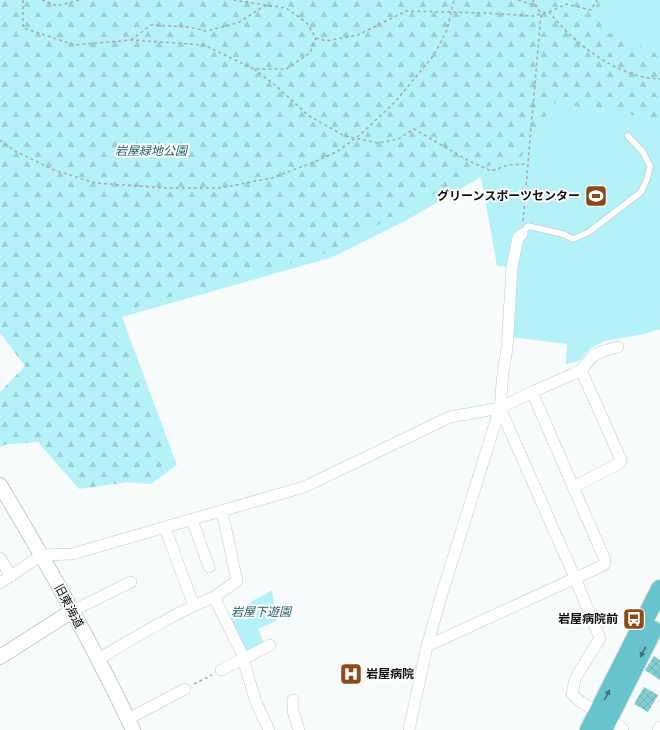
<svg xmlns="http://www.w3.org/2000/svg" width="660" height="730" font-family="'Source Serif 4','Noto Sans JP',serif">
	<defs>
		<pattern id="forest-firs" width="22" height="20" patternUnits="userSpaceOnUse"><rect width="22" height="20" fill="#b4f2f7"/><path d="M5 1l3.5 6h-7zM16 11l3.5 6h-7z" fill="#9aced3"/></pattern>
		<pattern id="building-cross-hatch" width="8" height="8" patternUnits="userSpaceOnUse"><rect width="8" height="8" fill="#85ced3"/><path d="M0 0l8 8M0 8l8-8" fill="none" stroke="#72b0b4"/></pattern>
	</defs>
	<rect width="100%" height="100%" fill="#f7fbfb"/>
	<!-- green -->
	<path fill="#b4f2f7" d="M0 0H660V329L644 334 604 341 590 349 579 361 566 364 567 344 511 337 512 267 497 266 481 177 407 220 333 257 122 317 177 465 151 484 90 479 36 433 0 447V397L34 371Z
		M272 590 276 621 258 629 265 645 248 654 229 615Z"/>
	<!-- forest -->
	<path fill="url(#forest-firs)" d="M0 0H599L602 30 660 54V119L553 103 522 156 479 169 329 252 115 313 167 461 149 479 79 489 38 442 0 445V392L25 366 0 333Z"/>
	<!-- building -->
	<path fill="url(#building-cross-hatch)" d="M654 656 660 660V680L645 670Z
		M644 687 658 695 648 712 634 704Z"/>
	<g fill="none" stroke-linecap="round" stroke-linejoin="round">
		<!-- service casing -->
		<g stroke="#c6caca" stroke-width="7">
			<path id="service" d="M522 234 528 226 563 234 573 239 589 232 641 192 647 179 650 166 643 152 628 136"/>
		</g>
		<!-- minor casing -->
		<g stroke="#c6caca" stroke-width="12">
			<path id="minor" d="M500 408 575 578 600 638 575 679 572 694 581 702 621 727 623 730
				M573 487 620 463 621 460 581 370
				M192 520 209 567
				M165 528 194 606
				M0 558 11 576
				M0 583 42 555 72 554 304 487 450 417 500 408 532 392 573 374 581 370 593 356 603 351 618 347
				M214 597 237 581 222 511
				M72 611 131 582
				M427 646 604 565 605 560 532 392
				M98 659C136 637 173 614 214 597L241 652
				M243 659 270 645
				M221 670 243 659 256 702 269 730
				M293 700V711L299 730
				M128 719 185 689
				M409 730 427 646 440 600 500 408 503 372 507 349 512 267 518 238 522 234
				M658 730 660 727"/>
		</g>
		<!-- tertiary casing -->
		<g stroke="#c6caca" stroke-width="16">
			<path id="tertiary" d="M0 485C48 565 94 646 133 730
				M0 657 72 611"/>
		</g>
		<!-- trunk casing -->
		<g stroke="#d8d8d8" stroke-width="20">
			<path id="trunk" d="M589 730 660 589
				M603 730 653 630"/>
		</g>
		<!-- path -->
		<path stroke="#a4a7a7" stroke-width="1.5" stroke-dasharray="3 3" stroke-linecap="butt" d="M23 0V28L75 45 131 40 204 45 254 69H286L310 53 316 38 307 23 286 8 233 0
			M42 0 57 6 79 0
			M518 0 537 6
			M549 12 566 4 591 10 597 0
			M316 38 326 41 358 35 406 11 486 13 533 16 549 12C575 44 616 77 660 79
			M131 40 151 25 189 27 206 31 238 23 266 5
			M254 69 275 85 309 116 345 136 378 143 398 139 414 129 469 161 491 171 508 165 528 164
			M0 140 15 151 54 170 95 183 166 188H220L272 178 314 162 338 151 361 134 395 102 434 55 447 30 454 0
			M523 221 541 14 533 0
			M194 684 212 675"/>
		<!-- service -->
		<use href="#service" stroke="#fff" stroke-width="5.5"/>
		<!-- minor -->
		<use href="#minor" stroke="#fff" stroke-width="11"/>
		<!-- tertiary -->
		<use href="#tertiary" stroke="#fff" stroke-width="14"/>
		<!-- trunk -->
		<use href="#trunk" stroke="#67c4cc" stroke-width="18"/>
	</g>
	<!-- one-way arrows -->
	<defs><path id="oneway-solid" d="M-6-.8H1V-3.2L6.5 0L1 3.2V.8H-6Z"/></defs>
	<g fill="#3e7276">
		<use href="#oneway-solid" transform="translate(643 652) rotate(117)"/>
		<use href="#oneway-solid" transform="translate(607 695) rotate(-63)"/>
	</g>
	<!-- icons -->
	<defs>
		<g id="stadium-square" transform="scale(1.15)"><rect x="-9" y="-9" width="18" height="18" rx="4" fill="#8d4a1a" stroke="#fff"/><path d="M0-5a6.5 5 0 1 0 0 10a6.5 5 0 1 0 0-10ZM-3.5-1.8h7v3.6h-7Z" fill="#fff"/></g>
		<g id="bus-square" transform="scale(1.15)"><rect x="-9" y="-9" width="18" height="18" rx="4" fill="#8d4a1a" stroke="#fff"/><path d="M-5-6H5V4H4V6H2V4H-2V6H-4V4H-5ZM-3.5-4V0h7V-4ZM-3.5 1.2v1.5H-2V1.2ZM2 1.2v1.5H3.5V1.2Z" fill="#fff"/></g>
		<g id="hospital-square" transform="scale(1.15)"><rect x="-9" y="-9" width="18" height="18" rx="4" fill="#8d4a1a" stroke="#fff"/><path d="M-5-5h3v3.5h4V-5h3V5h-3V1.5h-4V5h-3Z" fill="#fff"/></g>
	</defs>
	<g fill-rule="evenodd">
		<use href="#stadium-square" x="596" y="196"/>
		<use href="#bus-square" x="634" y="619"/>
		<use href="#hospital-square" x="351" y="674"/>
	</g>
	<g text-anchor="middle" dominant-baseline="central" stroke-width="4" stroke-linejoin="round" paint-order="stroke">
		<!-- park labels -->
		<g font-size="12" font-style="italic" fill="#1f5c60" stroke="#fff">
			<text x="151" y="151">岩屋緑地公園</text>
			<text x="261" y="612">岩屋下遊園</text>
		</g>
		<!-- poi labels -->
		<g font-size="12" font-weight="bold" fill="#0c0e0e" stroke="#fff" text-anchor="end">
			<text x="580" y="196">グリーンスポーツセンター</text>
			<text x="618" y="619">岩屋病院前</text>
			<text x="366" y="674" text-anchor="start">岩屋病院</text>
		</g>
		<!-- street labels -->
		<g font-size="12" fill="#0c0e0e" stroke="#fff">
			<text transform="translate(69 606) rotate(62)">旧東海道</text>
		</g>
	</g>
</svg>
